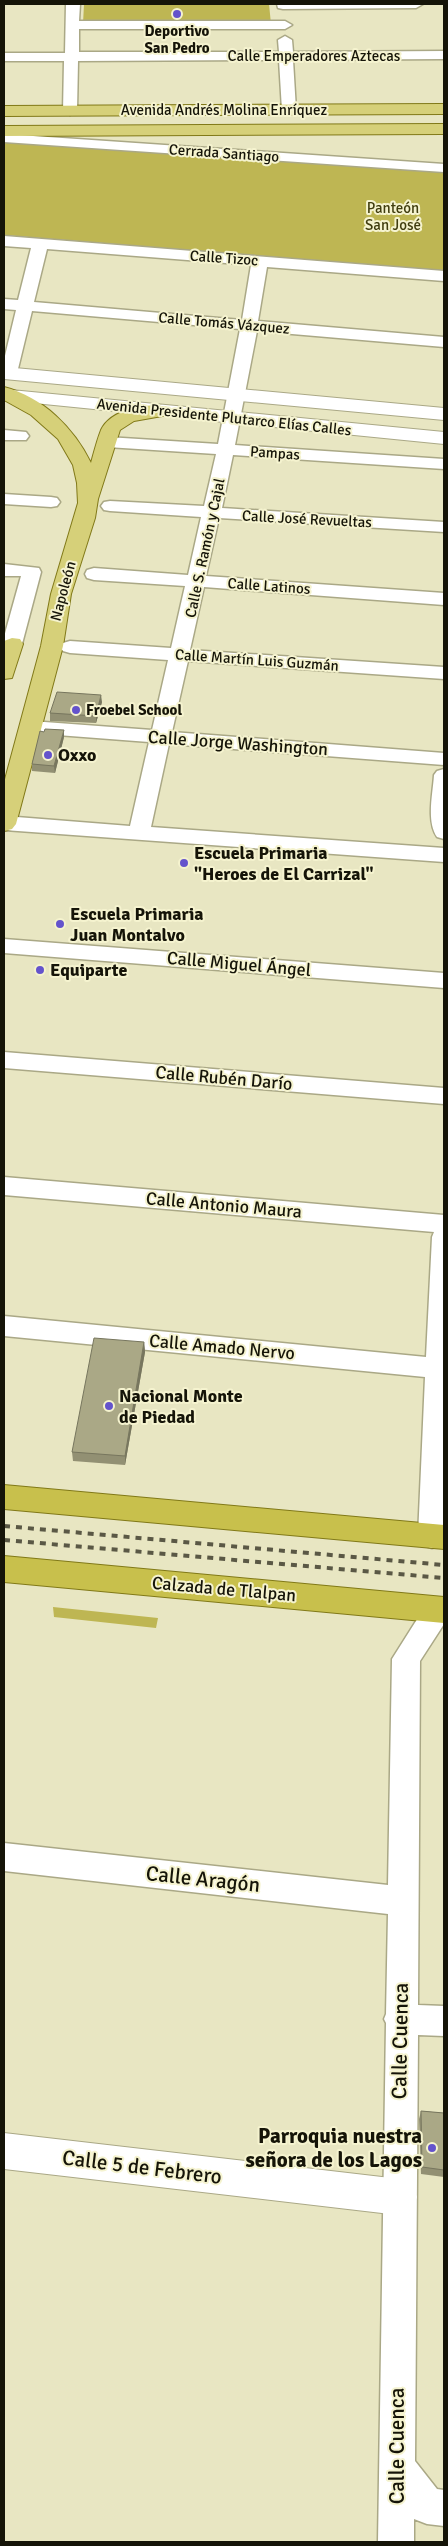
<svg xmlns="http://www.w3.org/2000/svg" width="448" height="2546" font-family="Signika,sans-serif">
	<rect width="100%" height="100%" fill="#e8e6c2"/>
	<!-- green -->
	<path fill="#beb653" d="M84 4H269L271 24H83Z
		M4 139 444 169V271L4 235Z
		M53 1607 158 1618 156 1628 54 1617Z"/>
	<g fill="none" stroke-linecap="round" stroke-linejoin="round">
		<!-- minor casing -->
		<g stroke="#aaa886" stroke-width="3">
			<path id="minor" d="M66 4H80L79 21H285L292 25 285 29H79V52H279L278 40 285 36 292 40 293 52 444 51V59L293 60 296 110 289 114 282 110 279 60 78 61 77 111 70 115 63 111 64 61H4V53H65Z
				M277 4H423L416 8 283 9 278 8Z
				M4 134 444 164V172L4 142Z
				M4 236 444 271V281L267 267 258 321 444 337V347L257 331 235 445 444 459V469L233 455 222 508 444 522V532L219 518 206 576 444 593V605L204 587 190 650 444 667V679L188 661 172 732 444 753V765L169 744 151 827 444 848V862L4 830V816L130 826 149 742 31 733 24 731 21 727 24 723 31 721 152 730 168 660 70 653 63 651 60 647 63 643 70 641 171 648 185 586 94 580 87 578 85 574 87 570 94 568 188 575 201 517 110 511 104 510 101 506 104 502 110 501 204 506 216 454 107 447 101 446 98 442 101 438 107 437 218 444 240 329 32 311 17 373 15 377H4V360L16 310 4 309V299L18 300 31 248 4 246ZM47 249 251 265 242 320 34 302Z
				M4 430 26 432 29 436 26 440H4Z
				M4 494 51 497 57 498 60 502 57 506 51 507 4 504Z
				M4 564 39 568 41 572 22 644 19 648 4 649V637L21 576H4Z
				M444 769V839L437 837C426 821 433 793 434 775L437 771Z
				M4 939 444 973V988L4 953Z
				M4 1052 444 1088V1104L4 1068Z
				M4 1177 444 1215V1540L442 1545 432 1548 422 1545 418 1537 425 1377 4 1336V1316L426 1357 432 1237 434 1232 4 1195Z
				M438 1598 444 1600V1624L420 1661 418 2005 444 2006V2036L418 2035 415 2461 437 2489 444 2490V2526L427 2524 414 2519V2542H378L386 2023 384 2019 386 2014 388 1914 4 1871V1843L388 1885 392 1659 428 1602Z"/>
		</g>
		<!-- tertiary casing -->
		<g stroke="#aaa886" stroke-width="2">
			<path id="tertiary" d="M4 2133 399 2179 412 2184 417 2197 412 2210 399 2215 4 2169Z"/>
		</g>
		<!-- secondary casing -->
		<g stroke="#aaa886" stroke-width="2">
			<path id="secondary" d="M4 367 444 408V420L4 379Z
				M11 390 444 432V444L4 400V392Z"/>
		</g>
		<!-- primary casing -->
		<g stroke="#817918" stroke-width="2">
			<path id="primary" d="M444 104V114L4 116V106Z
				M444 124V134L4 136V126Z
				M4 387C43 397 74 428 91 463 94 452 97 440 101 430 111 409 148 402 168 407L170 411 168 415 134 421 120 430 98 499 95 518 71 594 63 646 16 824 12 829 4 831V783L41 646 51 594 78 503 77 483 73 465 58 439 31 415 4 400Z
				M12 638 20 639 23 644 12 678 4 679V641Z"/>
		</g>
		<!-- trunk casing -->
		<g stroke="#817918" stroke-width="2">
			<path id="trunk" d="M4 1485 444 1525V1549L4 1509Z
				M4 1556 444 1597V1623L4 1582Z"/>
		</g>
		<!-- minor -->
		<use href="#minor" fill="#fff" fill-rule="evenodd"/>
		<!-- tertiary -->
		<use href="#tertiary" fill="#fff" fill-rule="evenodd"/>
		<!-- secondary -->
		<use href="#secondary" fill="#fff" fill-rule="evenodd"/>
		<!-- primary -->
		<use href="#primary" fill="#d6d079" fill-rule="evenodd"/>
		<!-- trunk -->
		<use href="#trunk" fill="#c8c04c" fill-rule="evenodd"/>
		<!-- rail -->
		<path stroke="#5a5845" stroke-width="4" stroke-dasharray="6 6" stroke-linecap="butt" d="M4 1526 444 1565
			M4 1540 444 1578"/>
	</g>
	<!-- wall -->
	<path fill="#929073" d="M102 702 96 723 50 721V713Z
		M64 737 55 773 32 771V764Z
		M144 1342 145 1352 125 1465 73 1461 72 1452Z
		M421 2111 444 2113V2177L421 2174 419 2119Z"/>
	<!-- shaded-wall -->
	<path fill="#77765e" d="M101 695 102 702 96 723V716Z
		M64 730V737L55 773 54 766Z
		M144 1342 145 1352 125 1465V1456Z"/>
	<!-- building -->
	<path fill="#aaa886" stroke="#77765e" d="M57 692 101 695 96 716 50 713Z
		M45 729 64 730 54 766 32 764 40 731 44 732Z
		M94 1338 144 1342 125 1456 72 1452Z
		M421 2111 444 2113V2170L422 2167Z"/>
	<!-- markers -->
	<g fill="#6453cc" stroke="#f5f3cf" stroke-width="2">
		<circle cx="177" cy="14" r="5"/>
		<circle cx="76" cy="710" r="5"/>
		<circle cx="48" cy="755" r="5"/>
		<circle cx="184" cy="863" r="5"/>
		<circle cx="60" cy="924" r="5"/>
		<circle cx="40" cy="970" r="5"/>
		<circle cx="109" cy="1406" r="5"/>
		<circle cx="432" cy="2148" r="5"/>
	</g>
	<g text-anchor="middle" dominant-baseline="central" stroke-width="4" stroke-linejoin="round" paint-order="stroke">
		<!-- far-poi labels -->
		<g font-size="15" font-weight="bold" fill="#151408" stroke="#f5f3cf">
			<text x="177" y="31">Deportivo<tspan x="177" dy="17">San Pedro</tspan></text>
			<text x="86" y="710" text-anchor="start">Froebel School</text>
		</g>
		<!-- far-street labels -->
		<g font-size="15" fill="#151408" stroke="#f5f3cf">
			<text x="314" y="56">Calle Emperadores Aztecas</text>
			<text x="224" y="110">Avenida Andrés Molina Enríquez</text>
			<text transform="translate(224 153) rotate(4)">Cerrada Santiago</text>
			<text transform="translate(224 258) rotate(4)">Calle Tizoc</text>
			<text transform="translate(224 323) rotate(5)">Calle Tomás Vázquez</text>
			<text transform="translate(224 417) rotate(6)">Avenida Presidente Plutarco Elías Calles</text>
			<text transform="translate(275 453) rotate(4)">Pampas</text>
			<text transform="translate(307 519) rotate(3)">Calle José Revueltas</text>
			<text transform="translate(205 548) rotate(-78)">Calle S. Ramón y Cajal</text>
			<text transform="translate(269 586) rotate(4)">Calle Latinos</text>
			<text transform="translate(63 591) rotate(-75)">Napoleón</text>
			<text transform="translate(257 660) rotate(4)">Calle Martín Luis Guzmán</text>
		</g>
		<!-- far-park labels -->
		<g font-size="15" fill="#403d0f" stroke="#f5f3cf">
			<text x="393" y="208">Panteón<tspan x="393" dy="17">San José</tspan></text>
		</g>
		<!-- street labels -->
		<g font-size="18" fill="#151408" stroke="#f5f3cf">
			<text transform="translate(238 743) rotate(4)">Calle Jorge Washington</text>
			<text transform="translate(239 964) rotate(5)">Calle Miguel Ángel</text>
			<text transform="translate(224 1078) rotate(5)">Calle Rubén Darío</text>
			<text transform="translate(224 1205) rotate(5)">Calle Antonio Maura</text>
			<text transform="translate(222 1347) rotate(5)">Calle Amado Nervo</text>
			<text transform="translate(224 1589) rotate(5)">Calzada de Tlalpan</text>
		</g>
		<!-- poi labels -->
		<g font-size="18" font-weight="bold" fill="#151408" stroke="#f5f3cf" text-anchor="start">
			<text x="58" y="755">Oxxo</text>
			<text x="194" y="853">Escuela Primaria<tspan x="194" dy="21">"Heroes de El Carrizal"</tspan></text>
			<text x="70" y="914">Escuela Primaria<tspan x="70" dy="21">Juan Montalvo</tspan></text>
			<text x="50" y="970">Equiparte</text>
			<text x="119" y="1396">Nacional Monte<tspan x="119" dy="21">de Piedad</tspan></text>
		</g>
		<!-- near-street labels -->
		<g font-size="21" fill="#151408" stroke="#f5f3cf">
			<text transform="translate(203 1879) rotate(6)">Calle Aragón</text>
			<text transform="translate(400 2041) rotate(-89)">Calle Cuenca</text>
			<text transform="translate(142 2167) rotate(7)">Calle 5 de Febrero</text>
			<text transform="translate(397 2446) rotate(-90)">Calle Cuenca</text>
		</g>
		<!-- near-poi labels -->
		<g font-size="21" font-weight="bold" fill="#151408" stroke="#f5f3cf" text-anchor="end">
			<text x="422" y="2136">Parroquia nuestra<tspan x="422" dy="24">señora de los Lagos</tspan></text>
		</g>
	</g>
	<!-- border -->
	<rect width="448" height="2546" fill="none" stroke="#151408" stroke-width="10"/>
</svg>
